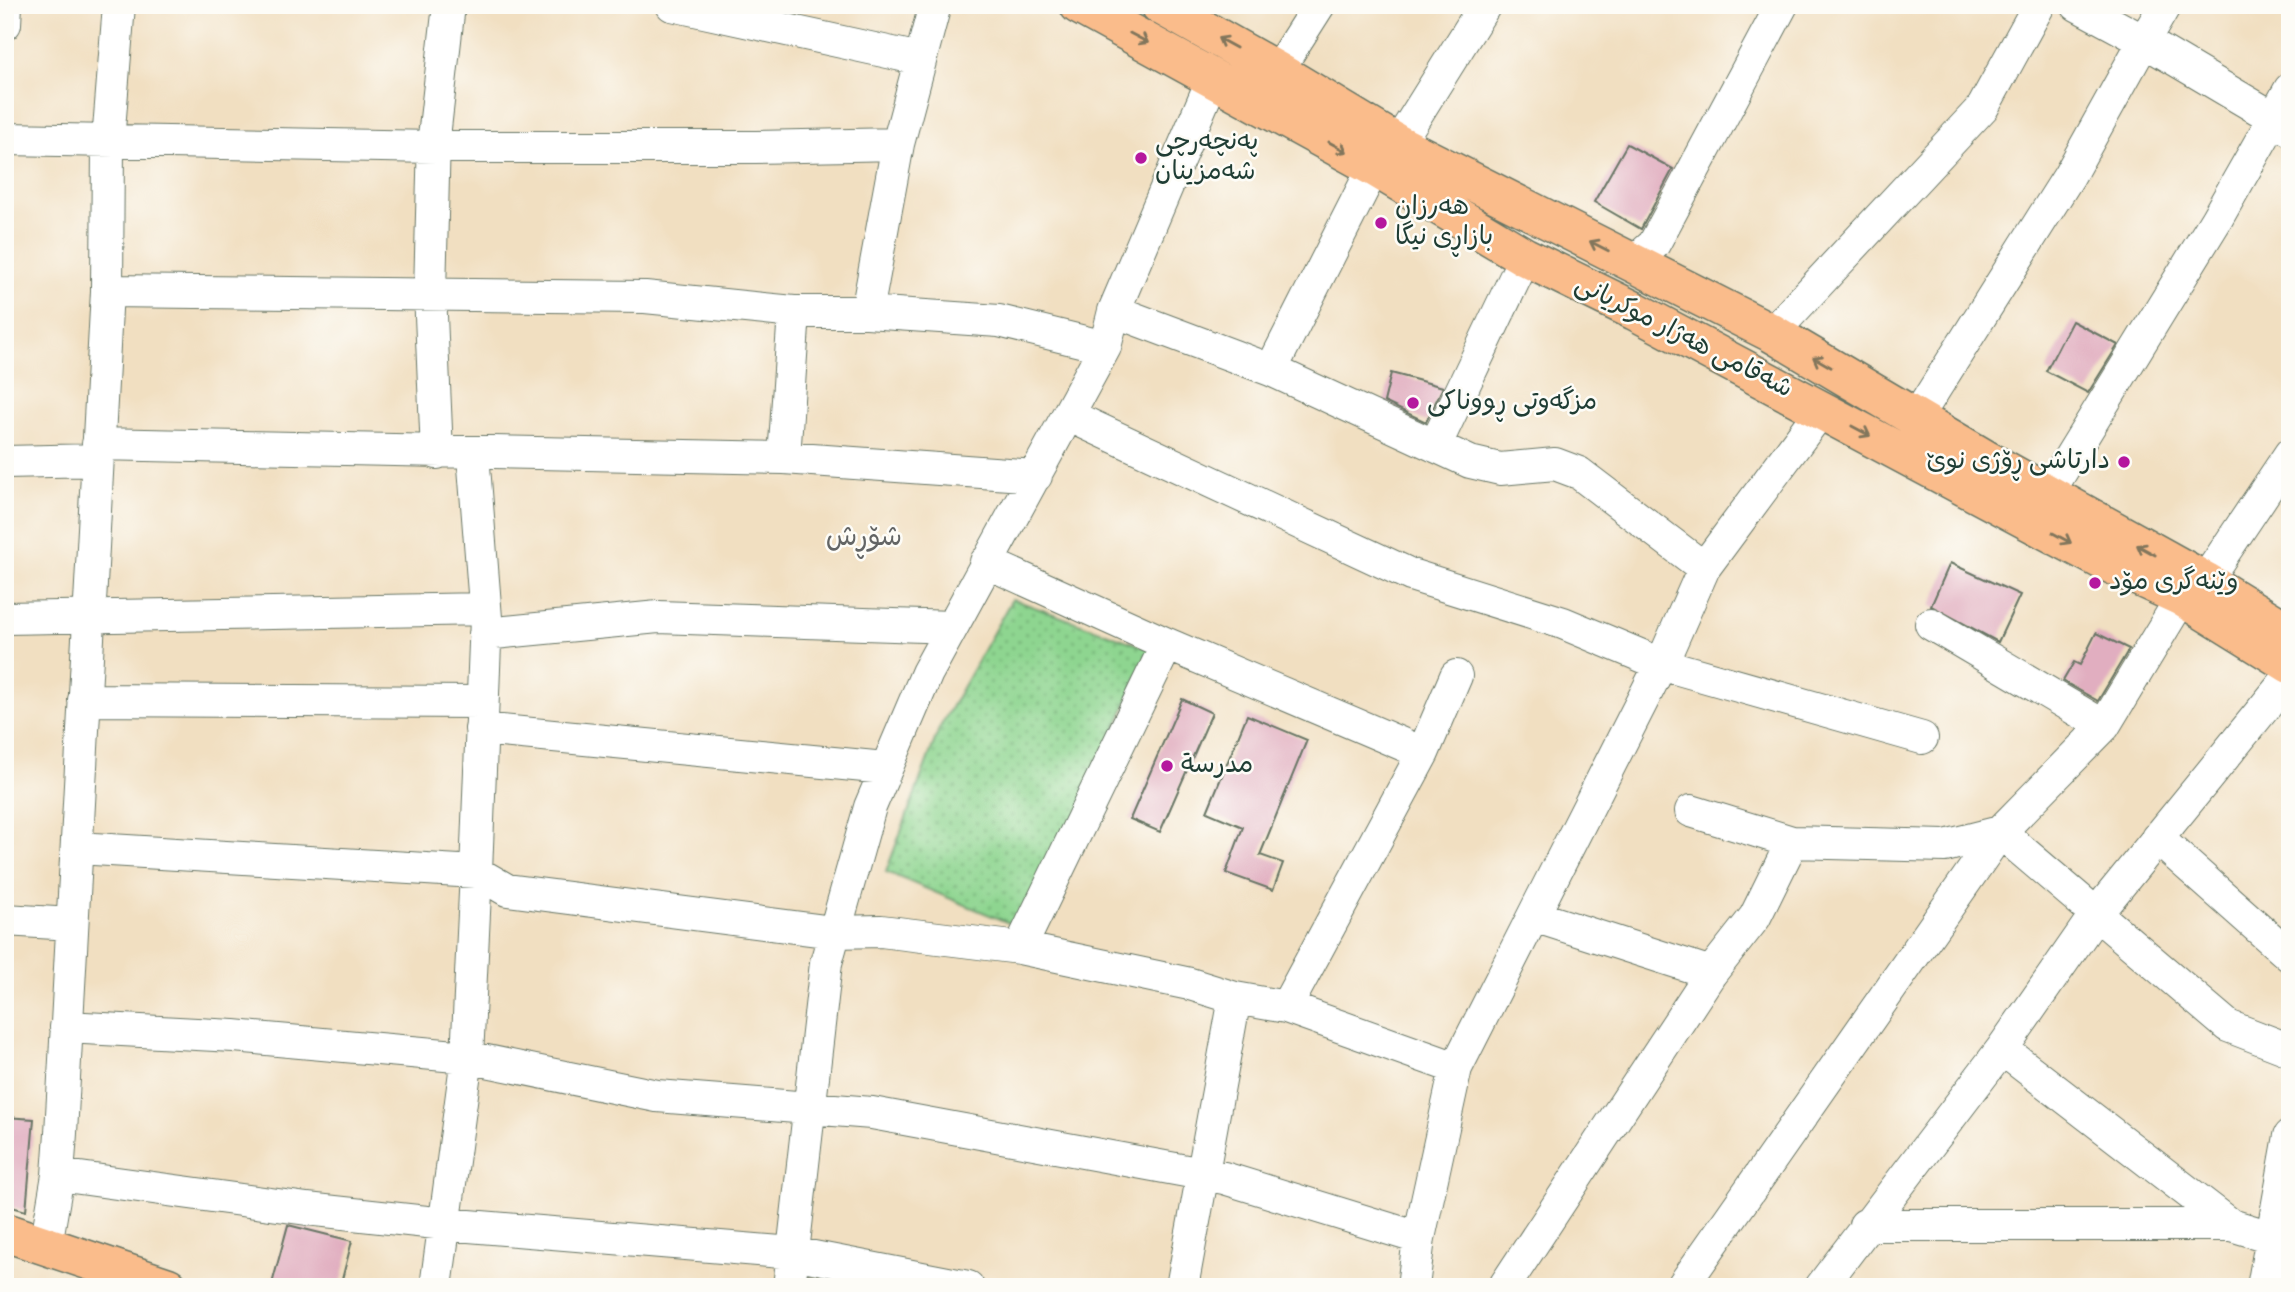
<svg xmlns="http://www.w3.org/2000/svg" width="2295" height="1292" font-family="Dekko,'Playpen Sans Arabic',sans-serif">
	<defs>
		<pattern id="grass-dots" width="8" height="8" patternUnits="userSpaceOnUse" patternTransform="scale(1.75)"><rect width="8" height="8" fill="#8ed590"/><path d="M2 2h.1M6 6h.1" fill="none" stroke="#73ae76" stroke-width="1.8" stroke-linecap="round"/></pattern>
	</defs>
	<rect width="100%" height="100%" fill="#fdfcf7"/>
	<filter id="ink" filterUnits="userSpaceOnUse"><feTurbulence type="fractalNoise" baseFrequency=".0143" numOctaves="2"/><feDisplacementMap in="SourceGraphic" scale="14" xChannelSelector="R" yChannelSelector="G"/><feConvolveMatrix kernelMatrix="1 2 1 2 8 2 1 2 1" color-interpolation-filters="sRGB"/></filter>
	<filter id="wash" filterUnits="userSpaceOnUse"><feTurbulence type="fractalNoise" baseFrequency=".00686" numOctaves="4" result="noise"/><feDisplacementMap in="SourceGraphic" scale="28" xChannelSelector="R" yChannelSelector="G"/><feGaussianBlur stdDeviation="1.57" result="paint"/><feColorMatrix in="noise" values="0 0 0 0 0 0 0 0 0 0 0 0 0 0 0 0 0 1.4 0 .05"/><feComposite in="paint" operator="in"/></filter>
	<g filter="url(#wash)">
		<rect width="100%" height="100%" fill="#f1dfc1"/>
		<!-- grass -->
		<path fill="url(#grass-dots)" stroke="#568962" stroke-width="2" d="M1012 599 1150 649 1028 931 886 872 939 729Z"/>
		<g id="blocks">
			<!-- building -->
			<path fill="#e1aec0" d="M1627 144 1673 169 1641 229 1594 202Z
				M2072 321 2118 345 2088 393 2046 371Z
				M1391 373 1443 387 1426 422 1384 402Z
				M1950 563 2020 595 1998 642 1931 606Z
				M2096 633 2129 649 2098 701 2063 681 2074 662 2080 665Z
				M1182 699 1212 713 1160 832 1130 819Z
				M1247 715 1307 740 1260 855 1283 863 1273 890 1226 873 1243 827 1207 812Z
				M5 1117 34 1119 26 1211 5 1205Z
				M288 1225 352 1241 340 1287H284L272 1284Z"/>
		</g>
	</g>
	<g filter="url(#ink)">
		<use href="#blocks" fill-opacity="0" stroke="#687665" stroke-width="2"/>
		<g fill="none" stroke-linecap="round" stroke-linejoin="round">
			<!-- minor casing -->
			<g stroke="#687665" stroke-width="34">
				<path id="minor" d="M672 5 920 59
					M5 24 6 5
					M1277 71 1319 5
					M2290 89 2274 118 2290 130
					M5 139 435 147H755L898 144
					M1398 144 1485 5
					M1633 263 1654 244 1782 5
					M107 291 645 297 794 312H867L999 321 1105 347
					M1114 311 1271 370 1470 462 1500 469 1555 464 1579 473 1704 568
					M867 312 898 144 935 5
					M1772 333 1983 107 2039 5
					M1271 370 1374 167
					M1070 416 1411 575 1563 623 1661 664 1922 738
					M1917 417 2069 176 2144 41 2077 5
					M98 444 784 458 1036 476
					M1435 446 1525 257
					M437 453 430 293 434 137 449 5
					M784 458 794 312
					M5 462 97 460
					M2048 493 2216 220 2274 118 2144 41 2165 5
					M986 562 1167 644 1423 753
					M2205 581 2290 454
					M5 618 485 609
					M1931 624 2104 726
					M485 634 658 617 952 627
					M84 700 482 702
					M481 729 885 768
					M1691 811 1792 842 1945 846 2000 832 2228 1026 2290 1050
					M2157 838 2290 956
					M77 848 476 872 507 890 833 932 881 931 1020 948 1190 984 1235 998 1286 1007 1456 1068
					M1534 916 1711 973
					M5 920 72 924
					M1020 948 1167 644
					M1286 1007 1423 753 1456 676
					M66 1027 234 1036 467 1057 657 1096 872 1113 1224 1178 1419 1238
					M2002 1049 2231 1225 2271 1237
					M58 1175 307 1209 445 1224 793 1253 968 1287
					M1865 1225H2231
					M46 1245 58 1175 61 1133 107 291 108 142 119 5
					M436 1287 467 1057 476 872 486 618 473 454
					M789 1287 826 963 870 807 927 673 1105 347 1114 311 1213 78
					M1182 1287 1235 998
					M1413 1287 1419 1238 1456 1068 1666 654 1704 568 1822 409
					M1504 1287 1711 973 1755 917 1792 842
					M1682 1287 2000 832 2104 726 2182 597
					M1821 1287 2002 1049 2096 914 2290 676
					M2263 1287 2290 1136"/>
			</g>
			<!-- major casing -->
			<g stroke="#687665" stroke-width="41">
				<path id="major" d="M5 1232 168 1287"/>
			</g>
			<!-- highway casing -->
			<g stroke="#687665" stroke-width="41">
				<path id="highway" d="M1079 5 1374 167 1525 257 1635 311 2102 560 2182 597 2290 664
					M1160 5 1277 71 1398 144 1772 333 1985 459 2205 581 2290 633"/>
			</g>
			<!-- minor -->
			<use href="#minor" stroke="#fff" stroke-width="32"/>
			<!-- major -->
			<use href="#major" stroke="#fabc8b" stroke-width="38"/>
			<!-- highway -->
			<use href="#highway" stroke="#fabc8b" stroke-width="38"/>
		</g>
		<!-- one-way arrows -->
		<defs><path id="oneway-shaft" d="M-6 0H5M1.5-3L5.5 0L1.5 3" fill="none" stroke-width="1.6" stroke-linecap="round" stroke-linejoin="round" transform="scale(1.75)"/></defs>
		<g stroke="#82765b">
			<use href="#oneway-shaft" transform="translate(1139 38) rotate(28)"/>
			<use href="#oneway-shaft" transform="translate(1227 43) rotate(-151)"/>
			<use href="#oneway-shaft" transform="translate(1338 147) rotate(29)"/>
			<use href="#oneway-shaft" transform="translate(1599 246) rotate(-153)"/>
			<use href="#oneway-shaft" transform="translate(1822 362) rotate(-150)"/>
			<use href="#oneway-shaft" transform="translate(1861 431) rotate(28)"/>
			<use href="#oneway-shaft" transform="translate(2062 538) rotate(29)"/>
			<use href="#oneway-shaft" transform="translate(2146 550) rotate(-151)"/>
		</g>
	</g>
	<!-- markers -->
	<g fill="#b5179e" stroke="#fdfcf7" stroke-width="2.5">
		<circle cx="1141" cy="158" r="7"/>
		<circle cx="1381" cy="223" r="7"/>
		<circle cx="1413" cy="403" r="7"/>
		<circle cx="2124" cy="462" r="7"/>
		<circle cx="2095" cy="583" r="7"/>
		<circle cx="1167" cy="766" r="7"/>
	</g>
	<g text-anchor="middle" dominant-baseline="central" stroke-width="5" stroke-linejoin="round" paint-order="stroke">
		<!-- poi labels -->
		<g font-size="26" fill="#1f3d34" stroke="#fdfcf7" text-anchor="start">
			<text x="1155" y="143">پەنچەرچی<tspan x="1155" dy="30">شەمزینان</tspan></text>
			<text x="1395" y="208">هەرزان<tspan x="1395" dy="30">بازاڕی نیگا</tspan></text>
			<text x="1427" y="403">مزگەوتی ڕووناکی</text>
			<text x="2110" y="462" text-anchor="end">دارتاشی ڕۆژی نوێ</text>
			<text x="2109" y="583">وێنەگری مۆد</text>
			<text x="1181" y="766">مدرسة</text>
		</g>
		<!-- street labels -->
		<g font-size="26" fill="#1f3d34" stroke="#fdfcf7">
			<text transform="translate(1683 338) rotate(27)">شەقامی ھەژار موکریانی</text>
		</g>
		<!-- neighbourhood labels -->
		<g font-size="28" fill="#636565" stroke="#fdfcf7">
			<text x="864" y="540">شۆڕش</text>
		</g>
	</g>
	<!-- margin -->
	<rect width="2295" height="1292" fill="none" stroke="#fdfcf7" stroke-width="28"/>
</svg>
